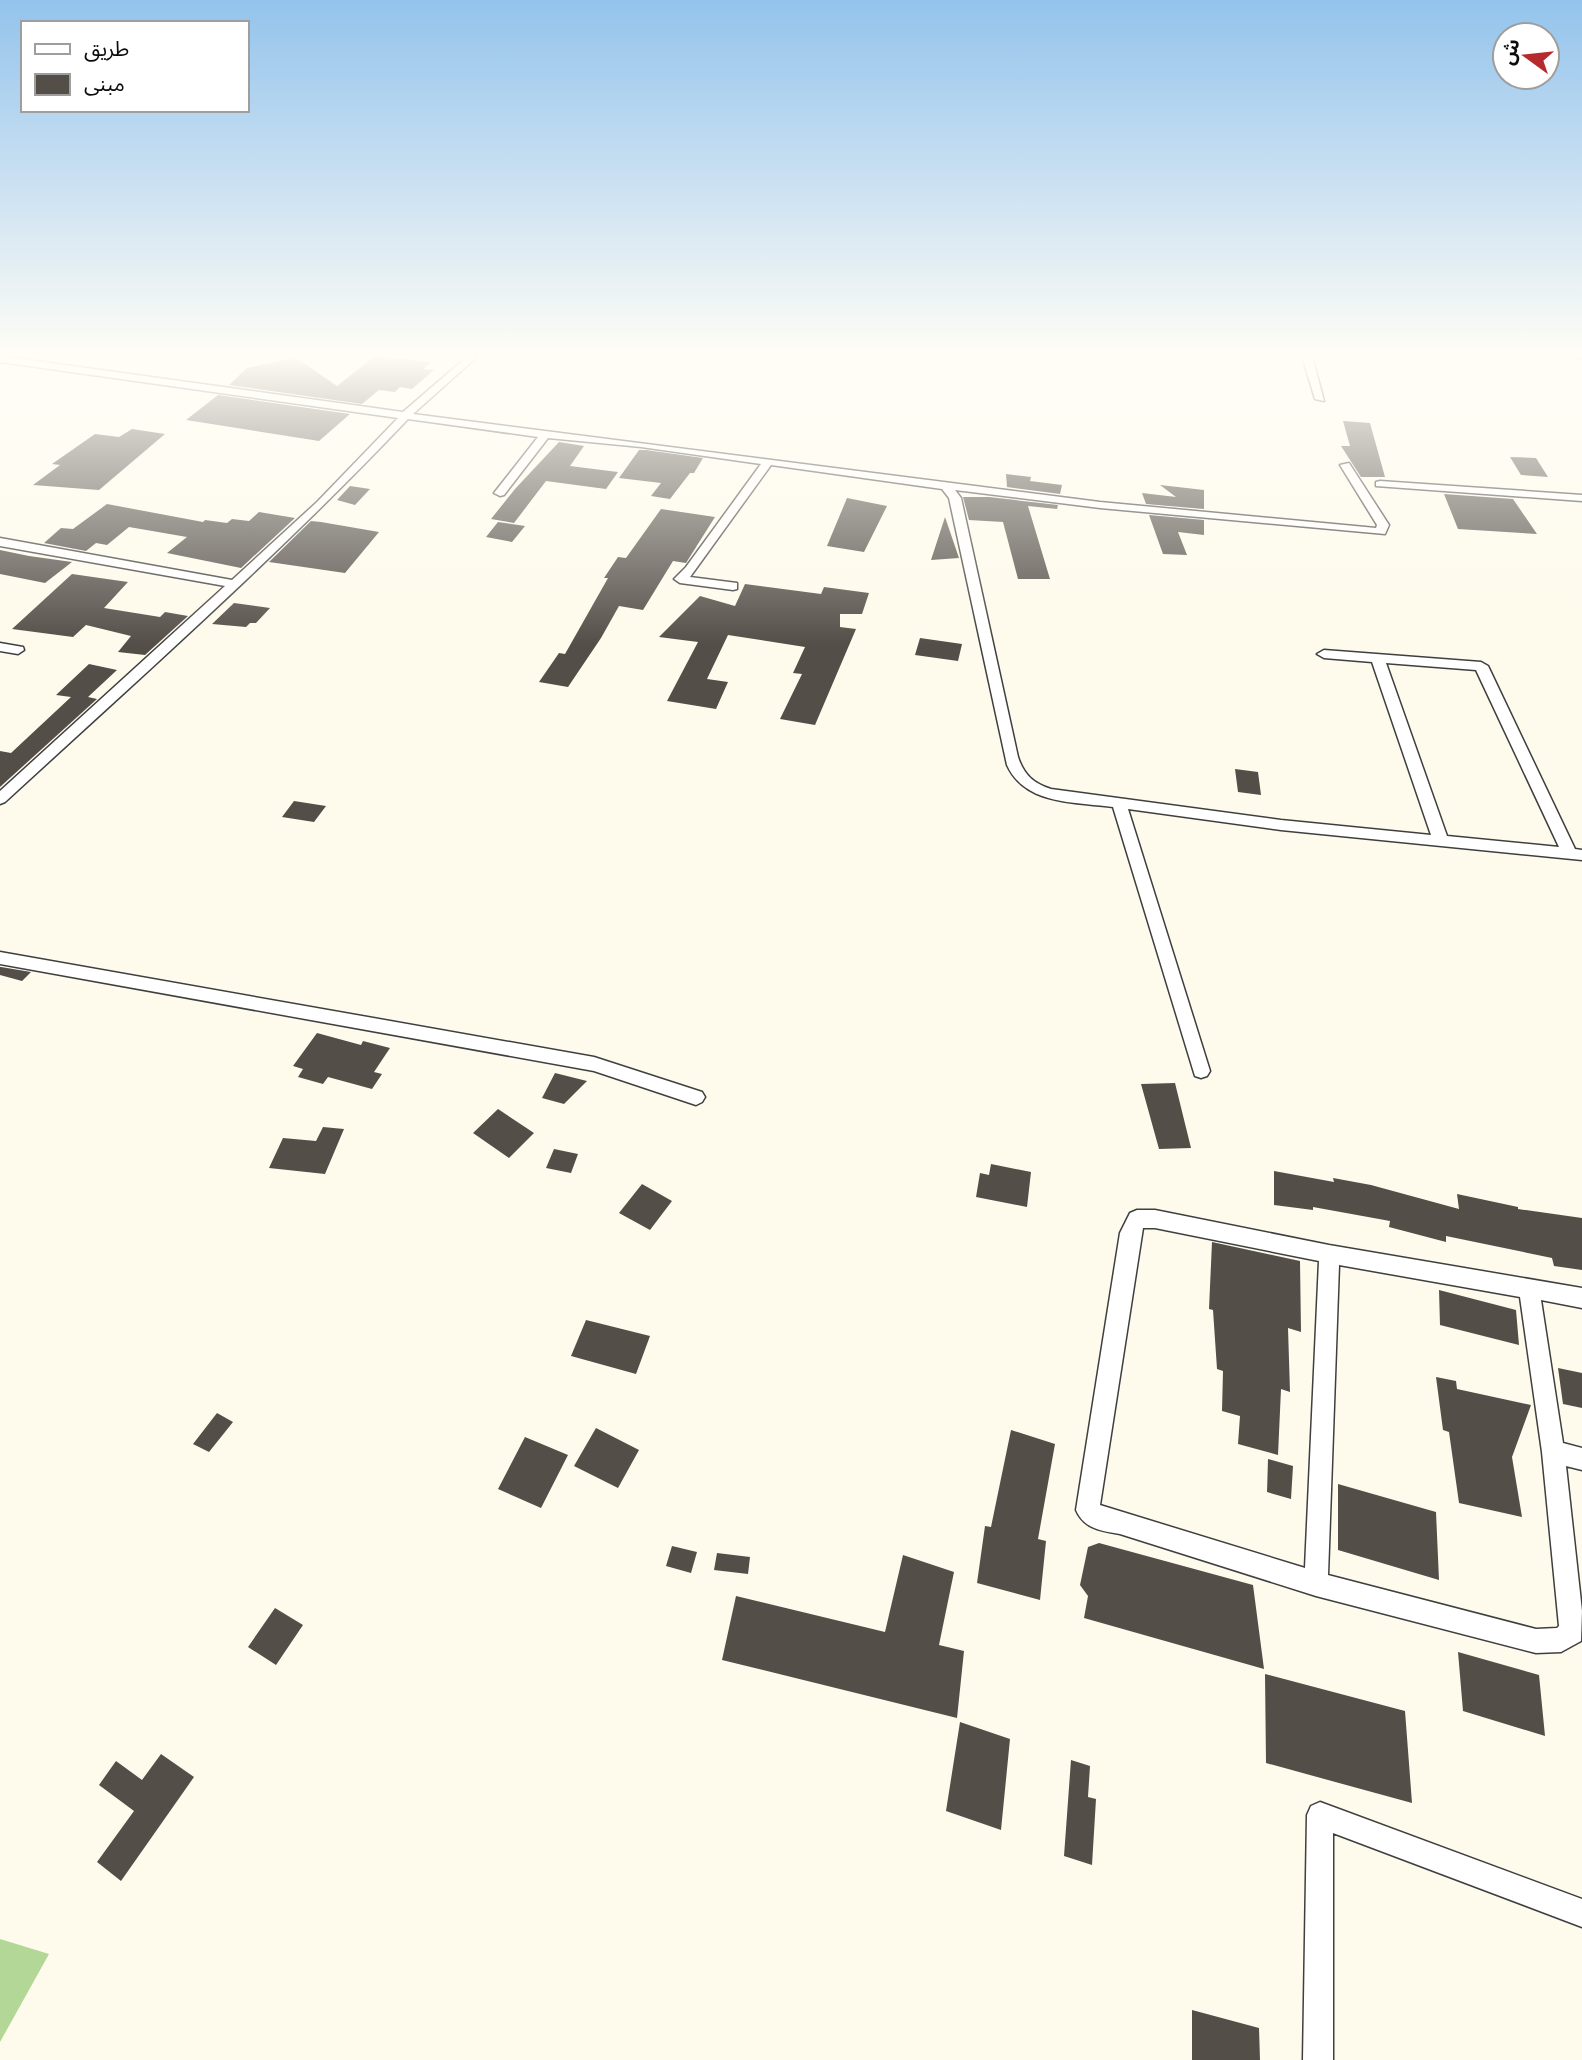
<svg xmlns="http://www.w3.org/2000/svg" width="1582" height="2060" font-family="'Times New Roman','Noto Sans Arabic',serif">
	<rect width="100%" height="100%" fill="#fefbec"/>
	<!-- forest -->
	<path fill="#b2d797" d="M0 1939 49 1954 0 2042Z"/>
	<!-- building -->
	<path fill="#544e49" d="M375 356 431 362 423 369 434 370 412 389 400 387 395 392 379 390 362 404 229 385 247 368 295 357 337 386Z
		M218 395 350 414 319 441 186 420Z
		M1343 421 1370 423 1385 477H1361L1341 446H1350Z
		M132 429 165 434 99 490 33 485 60 465 52 464 95 434 119 437Z
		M559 442 584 446 570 466 618 472 606 489 546 481 514 523 491 519 515 489Z
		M639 450H646L703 458 694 473H690L670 499 651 496 661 483 619 478Z
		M1510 457 1536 458 1548 477 1521 475Z
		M1006 474 1031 477 1030 481 1062 485 1060 494 1007 487Z
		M1160 485 1204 490V509L1146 504 1142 493 1176 497Z
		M350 486 370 489 355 505 337 500Z
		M1444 494 1513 499 1537 534 1458 529Z
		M963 497H989L1058 505 1057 509 1028 506 1050 579H1018L1003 522 969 520Z
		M847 498 887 506 864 552 827 546Z
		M107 504 203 522 205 520 227 523 232 519 249 521 259 512 295 518 241 568 167 553 187 537 129 527 107 545 96 543 86 551 44 543 61 528 73 529Z
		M661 509 715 517 686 563 673 561 643 610 619 606 601 638 568 687 539 682 559 653 565 654 608 578H604L618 557 626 558Z
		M1149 515 1204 520V535L1178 532 1187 555 1163 554Z
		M945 517 959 558 931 560Z
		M311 521 321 522 379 532 345 573 269 562Z
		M498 522 525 526 512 542 486 537Z
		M0 550 29 556 72 562 45 583 0 574Z
		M72 574 128 582 104 608 160 617 165 612 188 616 145 655 118 652 131 636 86 625 73 637 12 629Z
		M745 584 821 594 824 587 869 593 862 614H840V627L856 629 815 725 780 719 802 674 793 673 805 647 728 635 707 679 728 682 716 709 667 701 698 642 659 637 700 596 735 606Z
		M234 603 270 608 256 623H250L246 627 212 624Z
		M920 638 962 644 958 661 915 655Z
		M89 664 117 670 88 697 97 699 0 787V751L11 753 71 697 56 695Z
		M1235 769 1258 772 1261 795 1238 792Z
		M294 801 326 806 314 822 282 817Z
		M0 967H1L31 972 22 981 0 975Z
		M317 1033 361 1045 363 1041 390 1048 374 1072 382 1074 372 1089 328 1077 323 1084 298 1077 303 1069 293 1066Z
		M555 1073 587 1081 564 1104 542 1098Z
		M1175 1083 1191 1148 1159 1149 1141 1084Z
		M498 1109 534 1133 509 1158 473 1133Z
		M323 1127 344 1129 325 1174 269 1168 283 1138 316 1141Z
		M554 1149 578 1154 571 1173 546 1168Z
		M991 1164 1031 1172 1027 1207 976 1197 980 1173 989 1175Z
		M1274 1171 1334 1182 1333 1178 1371 1185 1459 1209 1457 1194 1518 1207V1209L1582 1218V1270L1554 1266 1552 1258 1446 1236V1242L1389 1227 1390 1221 1313 1207V1210L1274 1205Z
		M642 1184 672 1201 650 1230 619 1213Z
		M1212 1242 1300 1261 1301 1332 1288 1328 1290 1392 1281 1389 1278 1455 1238 1444 1240 1416 1222 1411 1223 1371 1217 1369 1213 1310 1209 1309Z
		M1439 1290 1516 1310 1519 1345 1440 1325Z
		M586 1320 650 1336 636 1374 571 1356Z
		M1558 1368 1582 1373V1408L1563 1404Z
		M1436 1377 1456 1381 1457 1389 1531 1405 1512 1457 1522 1517 1459 1503 1449 1432 1443 1430Z
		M217 1413 233 1422 209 1452 193 1444Z
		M596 1428 639 1450 618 1488 574 1466Z
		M1011 1430 1055 1444 1038 1539 1046 1541 1040 1600 977 1583 985 1526 991 1527Z
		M525 1437 568 1455 541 1508 498 1489Z
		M1268 1459 1293 1466 1291 1499 1267 1492Z
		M1338 1484 1436 1512 1439 1580 1338 1550Z
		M1099 1543 1253 1585 1264 1669 1084 1618 1088 1596 1080 1585 1088 1547Z
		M672 1546 697 1552 691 1573 666 1566Z
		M717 1553 750 1557 748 1574 714 1570Z
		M903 1555 954 1572 939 1645 964 1651 957 1718 722 1660 736 1596 885 1632Z
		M275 1608 303 1625 276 1665 248 1647Z
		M1458 1652 1539 1675 1545 1736 1463 1711Z
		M1265 1674 1405 1711 1412 1803 1266 1763Z
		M960 1722 1010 1739 1001 1830 946 1811Z
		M161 1754 194 1777 121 1881 97 1862 134 1811 99 1785 116 1761 142 1780Z
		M1071 1760 1090 1766 1088 1797 1096 1799 1092 1865 1064 1856Z
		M1192 2010 1259 2028 1260 2060H1192Z"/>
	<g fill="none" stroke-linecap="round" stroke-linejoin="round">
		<!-- minor casing -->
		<g stroke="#3f3f3f" stroke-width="3">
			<path id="minor" d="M0 356 403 412 468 356H478L413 414 1100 502 1376 528 1377 525 1340 465 1349 463 1389 525 1385 534 1100 508 955 490 961 498 1018 757C1024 775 1033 783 1051 789L1281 820 1431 835 1372 662 1324 658 1317 654 1324 650 1481 662 1488 666 1575 849 1582 850V860L1281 830 1128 809 1210 1071 1207 1076 1201 1078 1195 1076 1113 807C1074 802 1025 805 1007 765L949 498 942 489 771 465 690 577 737 583V589L733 590 680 583 674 579 686 567 761 464 641 447 548 438 504 495 500 496 494 493 538 437 408 419C280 554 142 676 5 802L0 804V791L225 586 0 546V538L232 580 317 502 398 418 0 362ZM1386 663 1476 670 1559 847 1447 836Z
				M1302 356H1312L1324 401 1315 399Z
				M1577 356H1582V359L1578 358Z
				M1380 481 1582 495V501L1376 486V482Z
				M0 643 23 647 24 650 18 654 0 651Z
				M0 952 594 1057 702 1092 705 1097 702 1102 696 1105 594 1071 0 964Z
				M1137 1210H1155L1329 1245 1582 1288V1308L1541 1300 1563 1443 1582 1448V1470L1566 1466 1582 1611 1581 1641 1561 1652 1536 1653 1316 1596 1120 1534C1102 1531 1084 1529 1076 1510L1120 1233 1130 1213ZM1143 1228H1155L1319 1261 1305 1568 1100 1505ZM1339 1265 1520 1297 1542 1452 1559 1626 1557 1628 1536 1629 1328 1575Z
				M1320 1802 1582 1899V1927L1333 1833V2060H1303L1307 1815 1311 1806Z"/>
		</g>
		<!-- minor -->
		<use href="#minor" fill="#fff" fill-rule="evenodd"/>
	</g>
	<!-- sky -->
	<linearGradient id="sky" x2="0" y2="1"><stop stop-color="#93c3ec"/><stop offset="0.55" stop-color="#fffdf6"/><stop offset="1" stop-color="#fffdf6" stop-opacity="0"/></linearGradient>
	<rect width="1582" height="645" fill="url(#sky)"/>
	<!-- legend -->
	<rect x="21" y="21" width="228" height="91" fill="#ffffff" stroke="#9e9e9e" stroke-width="2"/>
	<rect x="35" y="44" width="35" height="10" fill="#ffffff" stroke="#9e9e9e" stroke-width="2"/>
	<text x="84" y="56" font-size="21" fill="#0c0c0c">طريق</text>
	<rect x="35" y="74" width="35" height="21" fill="#544e49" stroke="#9e9e9e" stroke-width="2"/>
	<text x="84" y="91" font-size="21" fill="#0c0c0c">مبنى</text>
	<!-- north arrow -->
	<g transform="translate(1526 56) rotate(285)"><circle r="33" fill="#ffffff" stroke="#9e9e9e" stroke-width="2"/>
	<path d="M0-5L12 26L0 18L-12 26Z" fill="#b62a2e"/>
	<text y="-10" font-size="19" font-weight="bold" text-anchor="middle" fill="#0c0c0c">ش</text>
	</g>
</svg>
